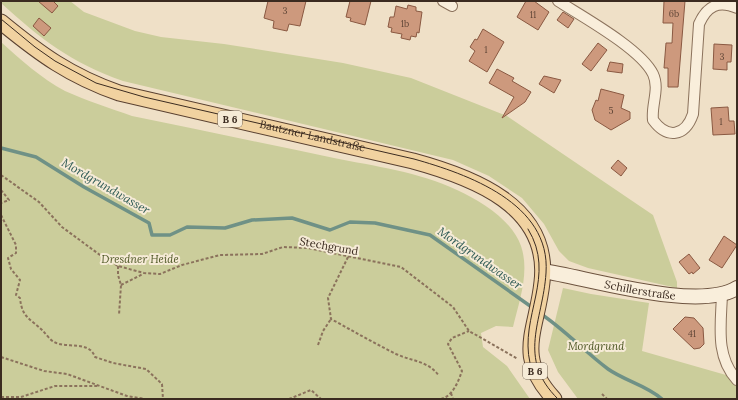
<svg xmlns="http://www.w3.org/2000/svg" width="738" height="400" font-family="Lora,serif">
	<rect width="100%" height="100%" fill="#efe0c7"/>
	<!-- green -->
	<path fill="#cbcd9b" d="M1 1H70L84 12 135 31 161 37 224 44 343 63 411 78 507 116 653 215 677 282V288L588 268 569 261 559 251 544 224 522 198 489 176 453 160 123 81C70 62 42 40 1 3Z
		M1 42C21 60 41 78 65 91 87 101 110 108 132 116 200 130 267 144 334 158 374 166 419 172 457 190 481 201 512 220 521 246 530 272 519 302 513 327L496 326 481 333 483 347 507 366 530 399H1Z
		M563 288 591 294 649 303 642 351 726 375 737 387V399H578L558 372 548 350Z"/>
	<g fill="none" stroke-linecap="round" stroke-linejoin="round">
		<!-- stream -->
		<path stroke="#6f9186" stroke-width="3.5" d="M1 148 36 157 84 187 149 223 152 235H170L187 227 225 228 252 220 292 218 330 230 350 222 375 223 430 235 533 308
			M541 314C565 330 585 352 608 369 625 381 646 385 662 399"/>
	</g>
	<!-- building -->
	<path fill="#cd997d" stroke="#8a5942" d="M38 1H53L58 6 52 13Z
		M268 1H306L300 26 289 24 287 31 273 28 274 21 264 18Z
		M350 1H371L365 25 350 21 351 18 346 17Z
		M526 1H534L549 12 538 30 517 17Z
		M664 1H685L678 87H668V68H664L666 43H672L673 23H663Z
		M408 5 416 7V11L422 12 419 33 417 32 416 37 411 36 410 40 401 38 402 34 391 32 392 28 388 27 390 17H394L396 6 407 9Z
		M563 12 574 19 568 28 557 20Z
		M39 18 51 28 44 36 33 26Z
		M483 29 504 42 487 72 469 61 475 51 470 47 475 39 477 40Z
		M598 43 607 50 591 71 582 64Z
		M714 44 732 45 731 62H727V70L713 69Z
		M610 62 623 64 622 73 607 71Z
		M497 69 514 78 512 81 531 92 525 102 502 118 514 97 489 83Z
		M544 76 561 80 554 93 539 84Z
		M601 89 624 95 621 108 630 112V119L611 130 595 120 592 110 596 100 598 101Z
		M728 107 729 121H734L735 134 713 135 711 108Z
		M618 160 627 168 621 176 611 168Z
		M724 236 737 245 722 268 709 260Z
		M689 254 700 268 693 274 692 272 689 274 679 262Z
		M685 317 694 318 703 328 704 344 700 348 694 349 673 329Z"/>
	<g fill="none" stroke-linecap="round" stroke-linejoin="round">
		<!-- street casing -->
		<g stroke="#8b725c" stroke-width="12">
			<path id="street" d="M443 1 452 6
				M558 1C583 17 641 49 653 74 660 89 651 105 653 120 667 139 685 137 693 114L699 24C707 6 718 0 737 8
				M722 294C721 325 715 356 737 380"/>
		</g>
		<!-- secondary casing -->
		<g stroke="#6d533f" stroke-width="16">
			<g id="secondary">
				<path id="s1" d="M543 271C589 278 698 312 737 288"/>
			</g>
		</g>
		<!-- primary casing -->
		<g stroke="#594030" stroke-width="17">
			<path id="primary" d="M1 22C40 54 70 76 119 93L413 161C472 177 551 206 542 282 537 331 514 356 554 399"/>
		</g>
		<!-- path -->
		<path stroke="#8b725c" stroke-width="2" stroke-dasharray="3 2" stroke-linecap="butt" d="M1 175 39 202 62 227 100 255 118 266 144 273 160 274 182 265 220 255 262 254 283 247 308 248 401 267 453 307 469 331 518 359
			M1 190 9 200 1 203
			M1 215 16 245V253L8 258 11 269 20 280 16 295 20 298C22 318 30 318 43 331 46 334 50 340 54 342 67 349 89 340 95 357L113 363 146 369 162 384 163 399
			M348 257 328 298 331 319C353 331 374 343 396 354 411 361 429 361 439 376
			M118 266V275L121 285 119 315
			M121 285 143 274
			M318 345 323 331 331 319
			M1 357 44 371 67 374 127 396 145 399
			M451 393 453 399
			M602 394 607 399
			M1 397H21L55 386H98
			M289 399 311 390 321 399
			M441 399C453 396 458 382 462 371L448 344 452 338 469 331"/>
		<!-- street -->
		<use href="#street" stroke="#f9eedb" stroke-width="10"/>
		<!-- secondary -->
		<use href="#secondary" stroke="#f9eedb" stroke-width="14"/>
		<!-- primary -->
		<use href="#primary" stroke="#f1d2a0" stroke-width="15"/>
		<!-- tram -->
		<g stroke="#3b2b20" stroke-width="1">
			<path id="s2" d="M1 19 35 47 55 61 96 83 144 97 414 159C467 174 551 203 546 273 543 321 516 358 558 399"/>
			<path d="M528 229C557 276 519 316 530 363"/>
		</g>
	</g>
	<g text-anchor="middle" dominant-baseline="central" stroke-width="4" stroke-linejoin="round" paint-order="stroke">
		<!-- number labels -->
		<g font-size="9" fill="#604637">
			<text x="285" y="10">3</text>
			<text x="674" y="13">6b</text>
			<text x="533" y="14">11</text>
			<text x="405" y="23">1b</text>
			<text x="486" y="49">1</text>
			<text x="722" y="56">3</text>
			<text x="611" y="110">5</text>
			<text x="721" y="121">1</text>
			<text x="692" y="333">41</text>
		</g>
		<!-- shield labels -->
		<g fill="#f6ebd7" stroke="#736557" stroke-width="1">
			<rect x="218" y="111" width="24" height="16" rx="3"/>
			<rect x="523" y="363" width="24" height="16" rx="3"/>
		</g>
		<g font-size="10" font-weight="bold" fill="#3b2b20">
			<text x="230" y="119">B 6</text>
			<text x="535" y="371">B 6</text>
		</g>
		<!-- street labels -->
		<g font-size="11" fill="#3b2b20" stroke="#f6ebd7">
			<text stroke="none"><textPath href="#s2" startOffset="338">Bautzner Landstraße</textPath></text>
			<text transform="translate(329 246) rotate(10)">Stechgrund</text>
			<text stroke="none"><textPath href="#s1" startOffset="99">Schillerstraße</textPath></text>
		</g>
		<!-- park labels -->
		<g font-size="11" font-style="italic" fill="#4f5826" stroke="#f6ebd7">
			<text x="140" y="259">Dresdner Heide</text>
			<text x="596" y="346">Mordgrund</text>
		</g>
		<!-- water labels -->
		<g font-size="12" font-style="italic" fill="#2f5b55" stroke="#f6ebd7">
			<text transform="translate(106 186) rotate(30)">Mordgrundwasser</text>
			<text transform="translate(480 258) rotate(35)">Mordgrundwasser</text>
		</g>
	</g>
	<!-- border -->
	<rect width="738" height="400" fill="none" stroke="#3b2b20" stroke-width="4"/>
</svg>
